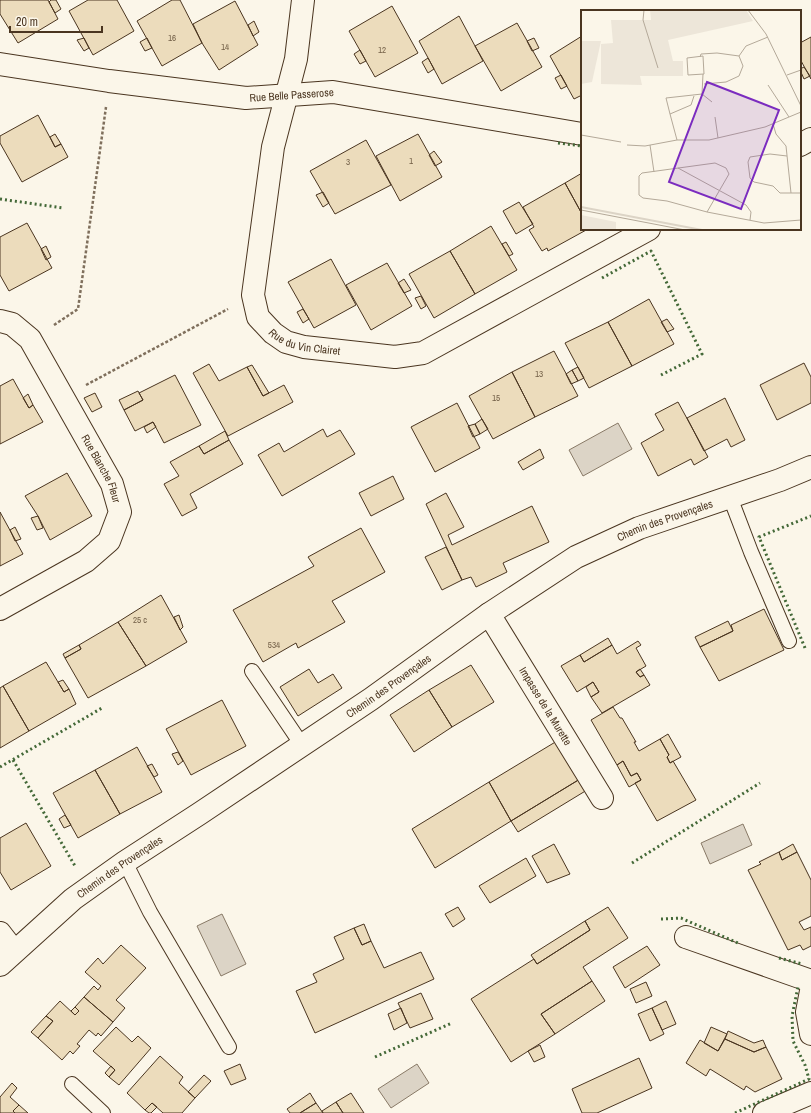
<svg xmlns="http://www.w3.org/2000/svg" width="811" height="1113" font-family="'Archivo Narrow',sans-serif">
	<rect width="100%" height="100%" fill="#fbf6e9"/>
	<!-- water -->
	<path fill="#dcd4c6" stroke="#887966" d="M618 423 632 449 583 476 569 450Z
		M743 824 752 845 710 864 701 843Z
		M222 914 246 964 221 976 197 926Z
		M417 1064 429 1083 391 1108 378 1089Z"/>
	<!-- building -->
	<path fill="#ecdcbc" stroke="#4a3520" d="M0 0H48L58 19 18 43 0 14Z
		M51 0H56L61 9 55 13 49 2Z
		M88 0H117L134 31 93 55 69 11Z
		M172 0H180L202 43 162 66 137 21Z
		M235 1 258 45 219 70 202 43 193 24Z
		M392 6 418 53 375 77 349 31Z
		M459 16 483 61 442 84 419 41Z
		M254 21 259 32 253 36 248 25Z
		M517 23 542 67 501 91 475 46Z
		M582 36V95L574 99 550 56Z
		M811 37V79L800 59V43Z
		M84 38 89 48 84 51 77 40Z
		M147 38 152 48 145 51 140 42Z
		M534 38 539 48 532 51 527 41Z
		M360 50 366 61 360 64 354 54Z
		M428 58 434 69 428 73 422 62Z
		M804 67 810 76 804 79 800 70V69Z
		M561 75 567 86 561 89 555 78Z
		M38 115 55 147 61 144 68 157 22 182 0 143V136Z
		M55 134 61 144 55 147 50 137Z
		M418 134 442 177 400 201 376 156Z
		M366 140 391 185 335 214 310 171Z
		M434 151 442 162 435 166 429 155Z
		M582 173V214L565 183Z
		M565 183 582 214V229H588L548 251 547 248 542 251 529 230 534 227 523 207Z
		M323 192 329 203 323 207 316 195Z
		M519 202 533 224 516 234 503 211Z
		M27 223 52 268 9 291 0 275V237Z
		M491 226 517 270 475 294 450 251Z
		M506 242 513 254 509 256 502 244Z
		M46 246 51 257 46 260 41 249Z
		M450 251 475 294 434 318 409 274Z
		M331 259 356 305 314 328 288 282Z
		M387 263 412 306 371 330 346 285Z
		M404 279 411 290 404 293 398 283Z
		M421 296 426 306 421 309 415 298Z
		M649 299 674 344 632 366 608 322Z
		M303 309 309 319 303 323 297 312Z
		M667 319 674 329 667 332 661 322Z
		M608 322 632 366 589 388 565 343Z
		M554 351 578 396 535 417 512 372Z
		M804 363 811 377V403L777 420 760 385Z
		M209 364 219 381 247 367 263 396 284 385 293 402 228 436 193 373Z
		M252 365 269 393 263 396 247 367Z
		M578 367 584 378 578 381 572 370Z
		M572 370 578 381 571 384 566 374Z
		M512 372 535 417 493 439 469 396Z
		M175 375 201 425 164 443 153 422 135 431 124 410 143 400 139 393Z
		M13 379 29 408 33 405 43 422 0 444V386Z
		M138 391 143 400 124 410 119 400Z
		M95 393 102 407 92 412 84 398Z
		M28 394 33 405 29 408 23 398Z
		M725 398 745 440 731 447 727 439 704 451 687 418Z
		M678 402 708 457 694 465 691 459 658 476 641 443 664 430 655 414Z
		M457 403 480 448 435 472 411 427Z
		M482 419 488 429 480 434 475 424Z
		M153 422 156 427 147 433 144 427Z
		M475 424 480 434 473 437 468 426Z
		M323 429 327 437 340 430 355 454 282 496 258 455 279 443 284 452Z
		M225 431 229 440 204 454 199 446Z
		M229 440 243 464 190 494 197 508 182 516 164 484 179 476 170 462 199 446 204 454Z
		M540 449 544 458 523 470 518 462Z
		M67 473 92 516 50 540 38 516 25 496Z
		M393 476 404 499 371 516 359 493Z
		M446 493 464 527 448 535 452 545 532 506 549 542 503 563 507 572 476 587 471 577 462 580 426 504Z
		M0 512 23 554 0 566Z
		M38 516 43 528 37 530 31 518Z
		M15 527 21 539 15 541 10 530Z
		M361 528 385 572 332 601 345 622 298 648 296 643 263 662 233 610 314 566 308 557Z
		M446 547 462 580 442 590 425 557Z
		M161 595 187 642 146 666 118 622Z
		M764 609 784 650 719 681 700 647 733 631 731 625Z
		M179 615 183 627 180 630 174 617Z
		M728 621 733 631 700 647 695 637Z
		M118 622 146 666 88 698 65 658 81 649 79 645Z
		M608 638 612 645 584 662 580 655Z
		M638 641 641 645 636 648 646 666 636 672 640 677 644 675 650 685 602 713 591 697 599 692 593 682 577 692 561 666 580 655 584 662 612 645 617 654Z
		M79 645 81 649 65 658 63 654Z
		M46 662 64 692 69 689 76 704 29 731 3 686Z
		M471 665 494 702 452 727 429 690Z
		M309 669 318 683 333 674 342 688 298 716 280 687Z
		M640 669 644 675 640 677 636 672Z
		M63 680 69 689 64 692 58 682Z
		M593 682 599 692 591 697 586 687Z
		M3 686 29 731 0 748V688Z
		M429 690 452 727 414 752 390 715Z
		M222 700 246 746 191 775 166 729Z
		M613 707 620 718H622L636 742H634L639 751 660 739 669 755 667 757 670 763 673 761 696 800 657 821 635 783 641 780 637 773 631 776 623 761 617 765 591 720Z
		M668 734 681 757 670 763 667 757 669 755 660 739Z
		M557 741 580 779 511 821 489 782Z
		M137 747 162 792 120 814 95 770Z
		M178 752 183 761 178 765 172 754Z
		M623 761 631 776 637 773 641 780 629 787 617 765Z
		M152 764 158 775 154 777 147 766Z
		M95 770 120 814 78 838 53 793Z
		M580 779 587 790 518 832 511 821Z
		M489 782 511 821 435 868 412 829Z
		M65 815 71 825 64 828 59 819Z
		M26 823 51 866 11 890 0 872V838Z
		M554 844 570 874 547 883 532 856Z
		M793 844 797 852 782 860 779 852Z
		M779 852 782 860 797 852 811 880V916L799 922 804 930 811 927V946L803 950 800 945 788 950 748 870 761 864 759 862Z
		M526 858 536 876 490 903 479 886Z
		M458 907 465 919 453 927 445 914Z
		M608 907 628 938 583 967 592 981 541 1014 555 1034 511 1062 471 999 534 959 537 964 590 930 585 921Z
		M585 921 590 930 537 964 531 955Z
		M364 924 371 941 362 945 354 928Z
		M354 928 362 945 371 941 384 968 421 952 434 979 315 1033 296 991 317 982 313 974 344 959 334 937Z
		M121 945 146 968 116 1000 125 1008 113 1022 84 997 94 986 98 990 101 986 85 972 98 958 103 964Z
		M647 946 660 965 625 988 613 967Z
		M592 981 605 1001 555 1034 541 1014Z
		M646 982 652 996 636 1003 630 989Z
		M421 993 433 1019 410 1028 398 1003Z
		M84 997 113 1022 101 1036 98 1033 96 1036 89 1030 77 1044 80 1046 73 1054 70 1051 62 1060 38 1038 53 1021 46 1016 60 1001 75 1015 79 1011 75 1007Z
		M666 1001 676 1024 662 1030 652 1008Z
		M75 1007 79 1011 75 1015 71 1011Z
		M401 1008 407 1023 394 1030 388 1014Z
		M652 1008 664 1034 650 1041 638 1014Z
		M46 1016 53 1021 38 1038 31 1032Z
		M116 1027 132 1042 138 1036 151 1048 119 1085 109 1077 115 1070 93 1051Z
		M711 1027 727 1034 718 1051 704 1043Z
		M728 1031 754 1043 763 1040 766 1047 754 1052 725 1039Z
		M725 1039 754 1052 766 1047 782 1079 755 1092 746 1086 744 1090 710 1069 706 1076 686 1063 700 1040 718 1051Z
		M540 1045 545 1057 534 1062 528 1051Z
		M160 1056 183 1077 179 1083 195 1098 182 1113H163L152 1103 145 1110 127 1093Z
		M639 1058 652 1088 597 1113H582L572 1089Z
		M240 1064 246 1079 231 1085 224 1071Z
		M111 1066 115 1070 109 1077 105 1073Z
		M204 1075 211 1081 195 1098 188 1092Z
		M12 1083 17 1088 10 1097 19 1105 13 1111 15 1113H0V1097Z
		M310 1093 316 1103 300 1113H290L287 1109Z
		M351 1093 364 1113H343L336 1102Z
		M336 1102 343 1113H323L322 1111Z
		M152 1103 157 1107 151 1113H149L145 1110Z
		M316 1103 323 1113H300Z
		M19 1105 28 1113H15L13 1111Z"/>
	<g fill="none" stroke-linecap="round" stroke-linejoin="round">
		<!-- lane casing -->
		<g stroke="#4a3520" stroke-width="16">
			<path id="lane" d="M730 497 751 552 789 641
				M252 671 302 745
				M125 862 150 912 229 1047
				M72 1084 103 1113"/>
		</g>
		<!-- street casing -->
		<g stroke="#4a3520" stroke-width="24">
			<g id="street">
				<path id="s1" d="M303 0 296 59 273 147 253 295 258 317 273 333 286 342 304 347 395 357 423 353 649 229"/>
				<path id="s2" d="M0 64 109 81 246 98 333 92 582 134"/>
				<path d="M800 145 811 139"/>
				<path id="s3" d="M0 321 12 324 30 339 112 484 120 512 109 541 86 561 0 609"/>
				<path id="s4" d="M489 614 602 798"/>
				<path d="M0 933 14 951"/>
				<path d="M686 937 811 981"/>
				<path id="s5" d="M0 965 73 899 125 862 199 814 371 699 489 614 576 557 639 528 780 480 811 467"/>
				<path d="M811 991 807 1012 811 1034"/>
				<path d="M764 1113 811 1093"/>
			</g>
		</g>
		<!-- path -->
		<path stroke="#7f6f5c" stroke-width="2.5" stroke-dasharray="3 2" stroke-linecap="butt" d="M54 325 78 309 106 107
			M86 385 228 309"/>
		<!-- lane -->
		<use href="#lane" stroke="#fbf6e9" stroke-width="14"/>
		<!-- street -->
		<use href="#street" stroke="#fbf6e9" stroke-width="22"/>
		<!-- hedge -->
		<path stroke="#436837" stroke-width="3" stroke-dasharray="2 3" stroke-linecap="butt" d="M558 143 582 146
			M0 199 63 208
			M602 278 651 251 702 354 661 375
			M805 648 759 537 811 516
			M13 760 75 866
			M0 767 102 708
			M632 863 760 783
			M661 919 681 918 740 944
			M779 958 802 964
			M375 1057 452 1023
			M735 1113 809 1079 805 1065 793 1041 792 1016 798 987 796 986"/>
	</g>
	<g text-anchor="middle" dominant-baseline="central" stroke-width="3" stroke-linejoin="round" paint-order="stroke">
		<!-- number labels -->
		<g font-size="9" fill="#725f47">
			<text x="172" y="38">16</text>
			<text x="225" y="47">14</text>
			<text x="382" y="50">12</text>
			<text x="411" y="161">1</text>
			<text x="348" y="162">3</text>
			<text x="539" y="374">13</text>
			<text x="496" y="398">15</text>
			<text x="140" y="620">25 c</text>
			<text x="274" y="645">534</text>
		</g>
		<!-- street labels -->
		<g font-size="11" fill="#4a3520" stroke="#fbf6e9">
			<text stroke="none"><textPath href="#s2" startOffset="294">Rue Belle Passerose</textPath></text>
			<text stroke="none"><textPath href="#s1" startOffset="378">Rue du Vin Clairet</textPath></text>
			<text stroke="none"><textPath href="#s3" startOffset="184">Rue Blanche Fleur</textPath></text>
			<text stroke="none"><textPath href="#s5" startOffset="803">Chemin des Provençales</textPath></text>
			<text stroke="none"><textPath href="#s5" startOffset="479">Chemin des Provençales</textPath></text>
			<text stroke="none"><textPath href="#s4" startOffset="108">Impasse de la Murette</textPath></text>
			<text stroke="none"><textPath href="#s5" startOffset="155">Chemin des Provençales</textPath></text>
		</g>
	</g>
	<!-- overview -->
	<g transform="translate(581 10)">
		<rect width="220" height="220" fill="#fbf6e9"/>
		<path d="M69 0H165L172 11 87 30 92 51H102V66H59L61 75 20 74V34L32 33 30 10H70ZM0 31H20L11 72 0 74ZM0 205 35 212V220H0Z" fill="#ede6d9"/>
		<path fill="none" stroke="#dcd4c6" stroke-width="2" d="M0 197 121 220"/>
		<path fill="none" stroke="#b4a999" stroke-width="1" d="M63 0 62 10 77 58M167 0 185 24 220 96M122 46 123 64 107 65 106 48ZM119 47 120 44 136 43 158 46M206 65 220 60M123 74 145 72 158 66 162 56 158 46 165 36 187 27M187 75 208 107M121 84 131 92M89 104 85 88 121 84 122 64M134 107 137 128M192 114 195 124 205 136 210 183M0 125 40 132M96 130 89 104 110 95 113 86M46 135 64 136 96 130H128L184 117 220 102M69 135 73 162M206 146 189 144 169 147 167 152 169 168 173 172 192 176 199 183H220M97 158 165 195 170 202 169 210M0 200 104 220M126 202 148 164 145 158 134 153 61 163 58 166V185L62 188 86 191 126 202 183 213 220 210"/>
		<path fill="#7b2cbf" fill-opacity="0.15" stroke="#7b2cbf" stroke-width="2" d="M126 72 198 100 160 199 88 172Z"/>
		<rect width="220" height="220" fill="none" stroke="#4a3520" stroke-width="2"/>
	</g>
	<!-- scale -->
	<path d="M10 26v6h92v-6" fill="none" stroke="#4a3520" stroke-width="2"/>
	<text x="16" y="26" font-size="12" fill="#4a3520" stroke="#fbf6e9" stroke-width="3" paint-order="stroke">20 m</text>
</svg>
